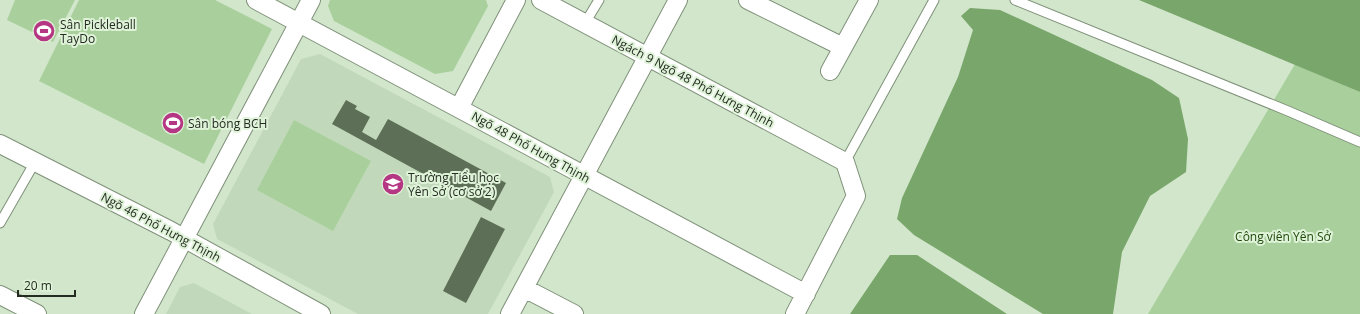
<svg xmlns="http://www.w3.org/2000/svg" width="1360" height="314" font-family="'Open Sans',sans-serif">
	<rect width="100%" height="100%" fill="#d2e6cc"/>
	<!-- built -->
	<path fill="#c1d9ba" d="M320 54 550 177 554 192 488 314H358L217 239 213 224 301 59Z
		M194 283 252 314H166L180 287Z"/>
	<!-- green -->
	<path fill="#a9d09c" d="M15 0H75L53 42 7 20Z
		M79 0H215L272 29 204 164 39 81Z
		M330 0H486L488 6 453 71 435 74 334 21 328 6Z
		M1295 64 1360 92V314H1148Z
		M294 120 371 161 333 231 257 190Z"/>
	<!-- water -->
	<path fill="#79a66a" d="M1139 0H1360V92Z
		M970 8 1000 10 1152 80 1179 98 1188 139 1186 172 1150 196 1122 252 1113 314H1043L914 235 897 219 902 198 958 77 973 30 961 16Z
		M890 255H917L1007 314H850Z"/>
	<!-- building -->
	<path fill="#5e6f58" d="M346 100 357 106 355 109 370 117 362 132 376 140 388 119 506 183 491 211 332 124Z
		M481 217 505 229 466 303 443 291Z"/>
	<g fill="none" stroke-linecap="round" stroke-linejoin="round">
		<!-- lane casing -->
		<g stroke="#7f9179" stroke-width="11">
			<path id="lane" d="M1015 0 1288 111 1360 142
				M585 23 599 0
				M845 162 934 0
				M0 223 35 162"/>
		</g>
		<!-- street casing -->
		<g stroke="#7f9179" stroke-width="20">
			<path id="street" d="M256 0 806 294
				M541 0 845 162 856 196 795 314
				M748 0 843 47
				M830 71 869 0
				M459 108 516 0
				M0 144 171 231 321 314
				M524 288 574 314
				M0 295 37 314
				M144 314 311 0
				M510 314 678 0"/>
		</g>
		<!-- lane -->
		<use href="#lane" stroke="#fff" stroke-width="9"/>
		<!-- street -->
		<use href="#street" stroke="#fff" stroke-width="18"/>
	</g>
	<!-- icons -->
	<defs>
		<g id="stadium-disc" transform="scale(1.15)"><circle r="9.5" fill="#b53682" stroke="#dff3d9"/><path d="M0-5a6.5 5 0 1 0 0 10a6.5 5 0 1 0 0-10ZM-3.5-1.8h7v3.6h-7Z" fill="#fff"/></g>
		<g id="school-disc" transform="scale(1.15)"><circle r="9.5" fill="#b53682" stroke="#dff3d9"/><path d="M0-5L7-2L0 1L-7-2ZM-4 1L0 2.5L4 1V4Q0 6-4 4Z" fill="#fff"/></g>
	</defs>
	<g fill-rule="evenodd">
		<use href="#stadium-disc" x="44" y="31"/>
		<use href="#stadium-disc" x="173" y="123"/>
		<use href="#school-disc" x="393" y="184"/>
	</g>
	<g text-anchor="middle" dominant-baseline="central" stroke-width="4" stroke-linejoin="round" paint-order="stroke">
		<!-- poi labels -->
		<g font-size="12" fill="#242b21" stroke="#dff3d9" text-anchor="start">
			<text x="60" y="24">Sân Pickleball<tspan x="60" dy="14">TayDo</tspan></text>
			<text x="188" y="123">Sân bóng BCH</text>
			<text x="408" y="177">Trường Tiểu học<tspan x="408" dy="14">Yên Sở (cơ sở 2)</tspan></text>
		</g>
		<!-- street labels -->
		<g font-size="12" fill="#242b21" stroke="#dff3d9">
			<text transform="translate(693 81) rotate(28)">Ngách 9 Ngõ 48 Phố Hưng Thịnh</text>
			<text transform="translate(531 147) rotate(29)">Ngõ 48 Phố Hưng Thịnh</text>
			<text transform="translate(161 227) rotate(28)">Ngõ 46 Phố Hưng Thịnh</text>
		</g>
		<!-- park labels -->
		<g font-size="12" fill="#1f490b" stroke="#dff3d9">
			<text x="1283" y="236">Công viên Yên Sở</text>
		</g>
	</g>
	<!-- scale -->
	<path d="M18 290v6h57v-6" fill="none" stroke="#242b21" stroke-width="2"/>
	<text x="24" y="290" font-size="12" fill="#242b21" stroke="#dff3d9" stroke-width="3" paint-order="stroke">20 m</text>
</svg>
